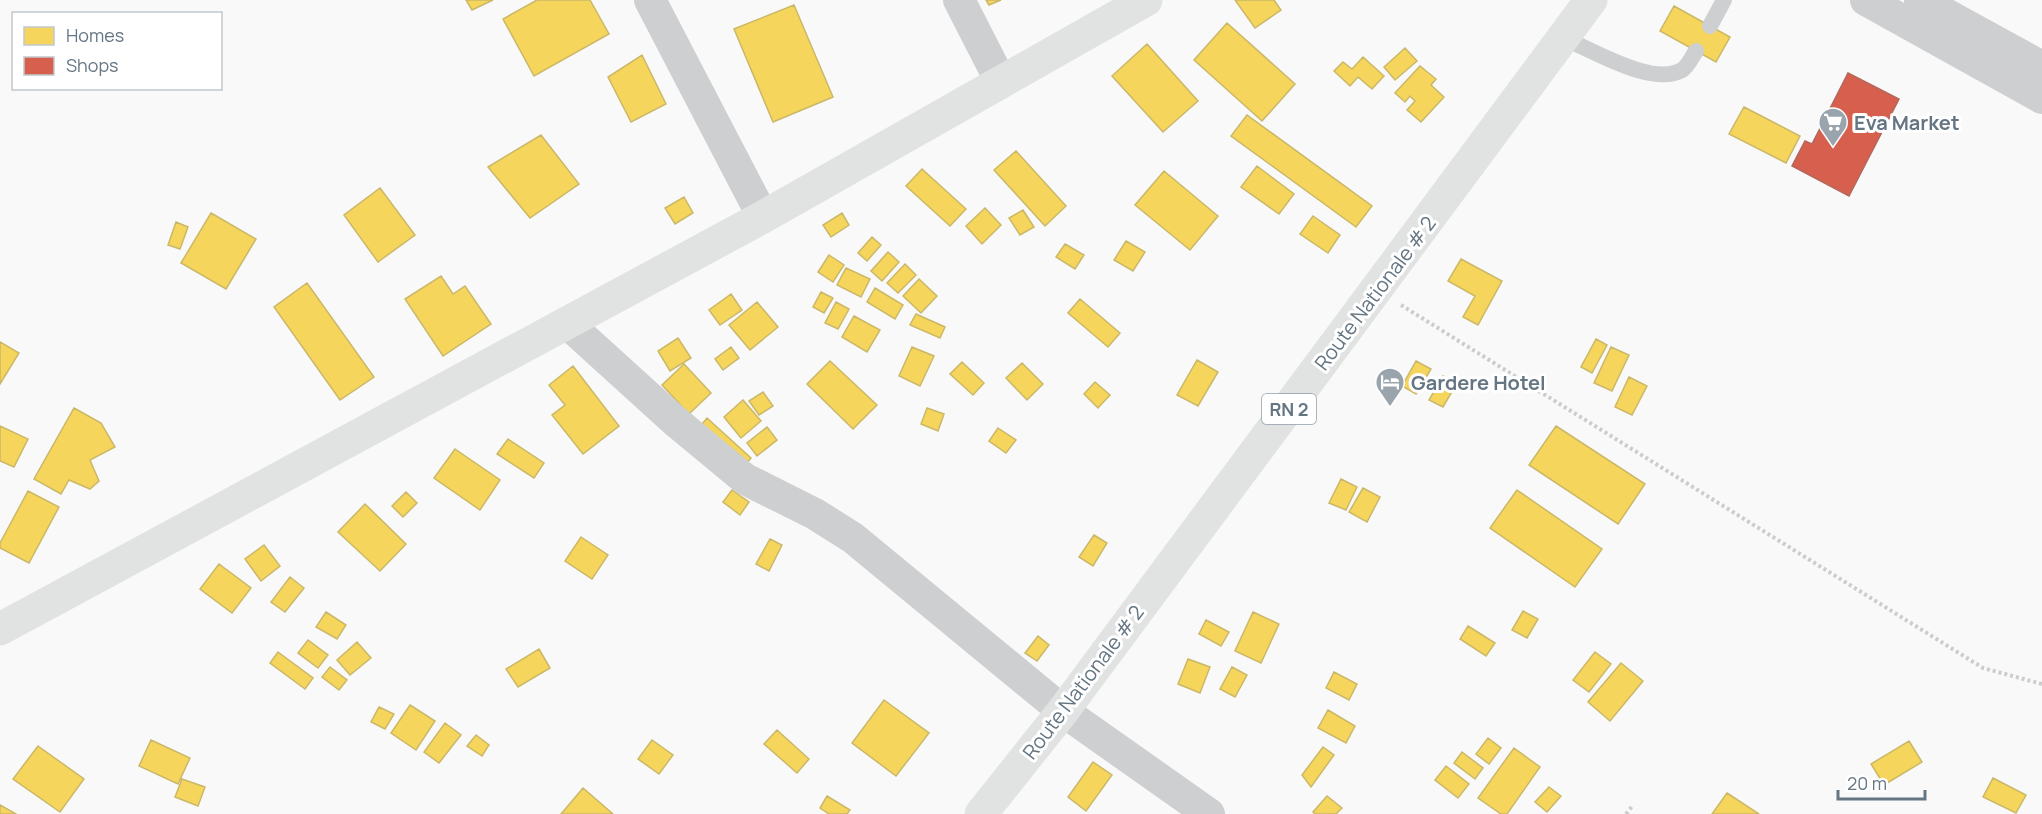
<svg xmlns="http://www.w3.org/2000/svg" width="2042" height="814" font-family="Manrope,sans-serif">
	<rect width="100%" height="100%" fill="#f9f9f9"/>
	<!-- homes -->
	<path fill="#f6d55c" stroke="#cab868" stroke-width="1.5" d="M466 0H493L472 10Z
		M537 0H590L609 34 534 76 503 19Z
		M986 0H1001L989 5Z
		M1235 0H1274L1281 10 1255 28Z
		M794 5 833 97 773 122 734 29Z
		M1674 6 1730 37 1716 62 1660 31Z
		M1227 23 1295 84 1262 121 1194 60Z
		M1147 44 1198 101 1163 132 1112 76Z
		M1405 48 1417 61 1395 80 1384 67Z
		M642 55 666 104 631 122 608 77Z
		M1363 57 1384 76 1372 89 1358 77 1350 86 1334 71 1343 62 1352 69Z
		M1420 66 1436 79 1431 85 1444 97 1421 122 1407 110 1415 101 1410 96 1405 102 1395 93Z
		M1744 107 1800 136 1786 163 1729 134Z
		M1247 115 1372 206 1356 227 1231 136Z
		M541 135 579 184 530 218 488 167Z
		M1016 151 1066 206 1045 226 994 170Z
		M1257 166 1294 194 1279 214 1241 187Z
		M922 169 966 209 950 226 906 186Z
		M1164 171 1218 216 1190 250 1135 205Z
		M380 188 415 235 378 262 344 215Z
		M684 197 693 213 675 224 665 208Z
		M985 208 1001 225 982 244 966 226Z
		M1023 210 1034 227 1020 235 1009 218Z
		M211 213 256 239 226 289 181 263Z
		M842 213 849 225 831 237 823 225Z
		M1313 216 1340 235 1328 253 1300 234Z
		M176 222 188 227 180 249 168 245Z
		M872 237 881 245 867 261 858 253Z
		M1126 241 1145 252 1133 271 1114 260Z
		M1065 244 1084 255 1075 269 1056 257Z
		M888 252 899 262 882 281 871 271Z
		M829 255 844 265 833 282 818 272Z
		M1461 259 1502 281 1478 325 1463 317 1475 296 1448 281Z
		M905 264 916 275 898 293 887 283Z
		M846 268 870 279 861 297 837 285Z
		M441 276 453 294 465 286 491 324 443 356 405 299Z
		M919 279 937 296 921 313 903 296Z
		M307 283 374 377 340 400 274 307Z
		M875 288 903 305 895 319 867 302Z
		M821 292 833 298 824 313 813 307Z
		M731 294 742 310 720 325 709 310Z
		M1080 299 1120 333 1108 347 1068 313Z
		M757 302 778 327 750 350 729 325Z
		M836 302 849 309 838 329 825 323Z
		M916 314 945 327 940 338 910 325Z
		M854 316 880 330 867 352 842 337Z
		M678 338 691 358 670 371 658 351Z
		M1596 339 1607 345 1592 373 1581 367Z
		M0 342 19 353 0 384Z
		M731 347 739 358 723 370 715 359Z
		M912 347 934 356 920 386 899 376Z
		M1611 347 1629 355 1612 391 1594 383Z
		M1197 360 1218 372 1198 406 1177 395Z
		M830 361 877 405 853 429 807 384Z
		M1416 361 1431 369 1416 394 1402 386Z
		M962 362 984 383 973 395 950 374Z
		M1022 363 1043 384 1027 400 1006 378Z
		M684 364 711 393 689 414 662 385Z
		M573 366 619 426 583 454 552 415 565 405 549 385Z
		M1443 376 1457 383 1443 407 1429 400Z
		M1629 377 1647 386 1632 415 1615 407Z
		M1095 382 1110 395 1098 408 1084 394Z
		M763 392 773 406 759 415 749 401Z
		M743 400 761 421 741 438 724 417Z
		M74 408 101 423 115 447 90 460 99 481 90 489 69 480 61 494 34 479Z
		M927 408 944 414 938 431 921 424Z
		M707 418 751 458 741 469 697 430Z
		M0 426 28 439 14 467 0 461Z
		M1556 426 1645 484 1618 524 1529 465Z
		M767 427 777 440 757 456 747 443Z
		M998 428 1016 440 1006 453 989 441Z
		M508 439 544 463 534 478 497 454Z
		M455 449 500 480 480 510 434 478Z
		M1341 479 1357 487 1346 510 1329 503Z
		M1363 488 1380 497 1367 522 1349 512Z
		M732 490 749 502 740 515 723 502Z
		M1517 490 1602 549 1575 587 1490 528Z
		M28 491 59 507 29 563 0 548V543Z
		M406 492 417 503 403 517 392 506Z
		M365 504 406 544 380 571 338 532Z
		M1094 535 1107 543 1093 566 1079 557Z
		M581 537 608 555 592 579 565 561Z
		M770 539 782 545 769 571 756 564Z
		M264 545 280 566 261 581 245 559Z
		M219 564 251 588 232 613 200 589Z
		M290 577 304 588 285 612 271 602Z
		M1523 611 1538 619 1527 638 1512 630Z
		M326 612 346 625 337 639 316 627Z
		M1253 612 1279 624 1261 663 1235 651Z
		M1206 620 1229 632 1221 646 1199 634Z
		M1468 626 1495 643 1486 656 1460 639Z
		M1038 636 1049 645 1037 661 1025 653Z
		M308 640 328 655 318 668 298 653Z
		M357 642 371 658 350 675 337 660Z
		M539 649 550 668 518 687 506 669Z
		M278 652 313 678 305 689 270 663Z
		M1595 652 1611 664 1589 692 1573 680Z
		M1188 659 1210 667 1200 693 1178 684Z
		M1621 663 1643 681 1610 721 1588 702Z
		M330 667 347 680 339 690 322 677Z
		M1232 667 1247 675 1235 697 1220 689Z
		M1334 672 1357 684 1349 700 1326 688Z
		M884 700 929 733 896 776 852 743Z
		M410 705 435 721 416 750 391 733Z
		M379 707 394 714 385 729 371 722Z
		M1328 710 1355 726 1346 743 1318 728Z
		M445 723 461 735 439 763 424 752Z
		M777 730 809 759 797 773 764 744Z
		M476 735 489 745 482 756 467 746Z
		M1488 738 1501 748 1489 764 1476 754Z
		M151 740 190 758 178 784 139 766Z
		M652 740 673 755 659 774 638 759Z
		M1909 741 1922 762 1884 785 1871 764Z
		M38 746 84 779 60 812 13 779Z
		M1323 747 1334 755 1311 787 1302 775Z
		M1514 748 1540 767 1507 814H1501L1478 798Z
		M1462 752 1483 768 1475 779 1454 763Z
		M1093 762 1112 775 1086 811 1068 797Z
		M1446 766 1469 784 1458 798 1435 780Z
		M1993 778 2026 795 2016 813 1983 797Z
		M182 779 205 787 198 806 175 797Z
		M1549 787 1561 796 1547 812 1535 802Z
		M583 788 613 814H561Z
		M1727 793 1759 814H1712Z
		M827 796 850 810 847 814H829L820 808Z
		M1327 796 1342 808 1336 814H1315L1313 812Z
		M0 805 16 814H0Z"/>
	<!-- shops -->
	<path fill="#d6604d" stroke="#b4675d" stroke-width="1.5" d="M1848 73 1899 99 1849 196 1792 166 1805 141 1812 144Z"/>
	<g fill="none" stroke-linecap="round" stroke-linejoin="round">
		<!-- path -->
		<path stroke="#cbcccd" stroke-width="4" stroke-dasharray="3 3" stroke-linecap="butt" d="M1401 305 1983 668 2042 684
			M1626 814 1633 805"/>
		<!-- service -->
		<path stroke="#cecfd0" stroke-width="16" d="M1710 26 1724 0
			M1563 38C1593 50 1652 87 1682 70 1688 66 1692 57 1696 51"/>
		<!-- minor -->
		<path stroke="#cecfd0" stroke-width="32" d="M650 0 763 217
			M959 0 1001 82
			M1866 0 2042 98
			M1920 0 2042 67
			M567 323 675 421 745 479 815 514 853 538 1063 711 1209 814"/>
		<!-- secondary -->
		<path stroke="#e1e2e2" stroke-width="33" d="M0 629 763 217 1146 0"/>
		<!-- primary -->
		<path stroke="#e1e2e2" stroke-width="33" d="M981 814 1063 711 1591 0"/>
	</g>
	<!-- icons -->
	<defs>
		<g id="supermarket-pin" transform="scale(1.5)"><path d="M0 17L-7.5 6A9.5 9.5 0 1 1 7.5 6Z" fill="#99a4ac" stroke="#fff"/><path d="M-6-5.5h2.5l.6 2H6L4.5 2H-2.5L-4.4-4H-6ZM-1.5 3.2a1.3 1.3 0 1 0 .1 0ZM3 3.2a1.3 1.3 0 1 0 .1 0Z" fill="#fff"/></g>
		<g id="hotel-pin" transform="scale(1.5)"><path d="M0 17L-7.5 6A9.5 9.5 0 1 1 7.5 6Z" fill="#99a4ac" stroke="#fff"/><path d="M-6-4.5h1.5V1H6V5H4.5V3h-9V5H-6ZM-4 0a1.8 1.8 0 1 1 3.6 0ZM.5 0V-2.5h3Q6-2.5 6 0Z" fill="#fff"/></g>
	</defs>
	<g fill-rule="evenodd">
		<use href="#supermarket-pin" x="1833" y="122"/>
		<use href="#hotel-pin" x="1390" y="382"/>
	</g>
	<g text-anchor="middle" dominant-baseline="central" stroke-width="6" stroke-linejoin="round" paint-order="stroke">
		<!-- shield labels -->
		<rect fill="#fff" stroke="#939fa8" stroke-width="1.5" x="1262" y="394" width="54" height="30" rx="4.5"/>
		<g font-size="18" font-weight="bold" fill="#657683">
			<text x="1289" y="409">RN 2</text>
		</g>
		<!-- poi labels -->
		<g font-size="20" font-weight="bold" fill="#657683" stroke="#fff" text-anchor="start">
			<text x="1854" y="122">Eva Market</text>
			<text x="1411" y="382">Gardere Hotel</text>
		</g>
		<!-- street labels -->
		<g font-size="20" fill="#657683" stroke="#fff">
			<text transform="translate(1375 293) rotate(-53)">Route Nationale # 2</text>
			<text transform="translate(1083 682) rotate(-53)">Route Nationale # 2</text>
		</g>
	</g>
	<!-- legend -->
	<rect x="12" y="12" width="210" height="78" fill="#ffffff" stroke="#c1c8cd" stroke-width="1.5"/>
	<rect x="24" y="27" width="30" height="18" fill="#f6d55c" stroke="#c1c8cd" stroke-width="1.5"/>
	<text x="66" y="42" font-size="18" fill="#657683">Homes</text>
	<rect x="24" y="57" width="30" height="18" fill="#d6604d" stroke="#c1c8cd" stroke-width="1.5"/>
	<text x="66" y="72" font-size="18" fill="#657683">Shops</text>
	<!-- scale -->
	<path d="M1838 790v9h87v-9" fill="none" stroke="#657683" stroke-width="3"/>
	<text x="1847" y="790" font-size="18" fill="#657683" stroke="#ffffff" stroke-width="4.5" paint-order="stroke">20 m</text>
</svg>
